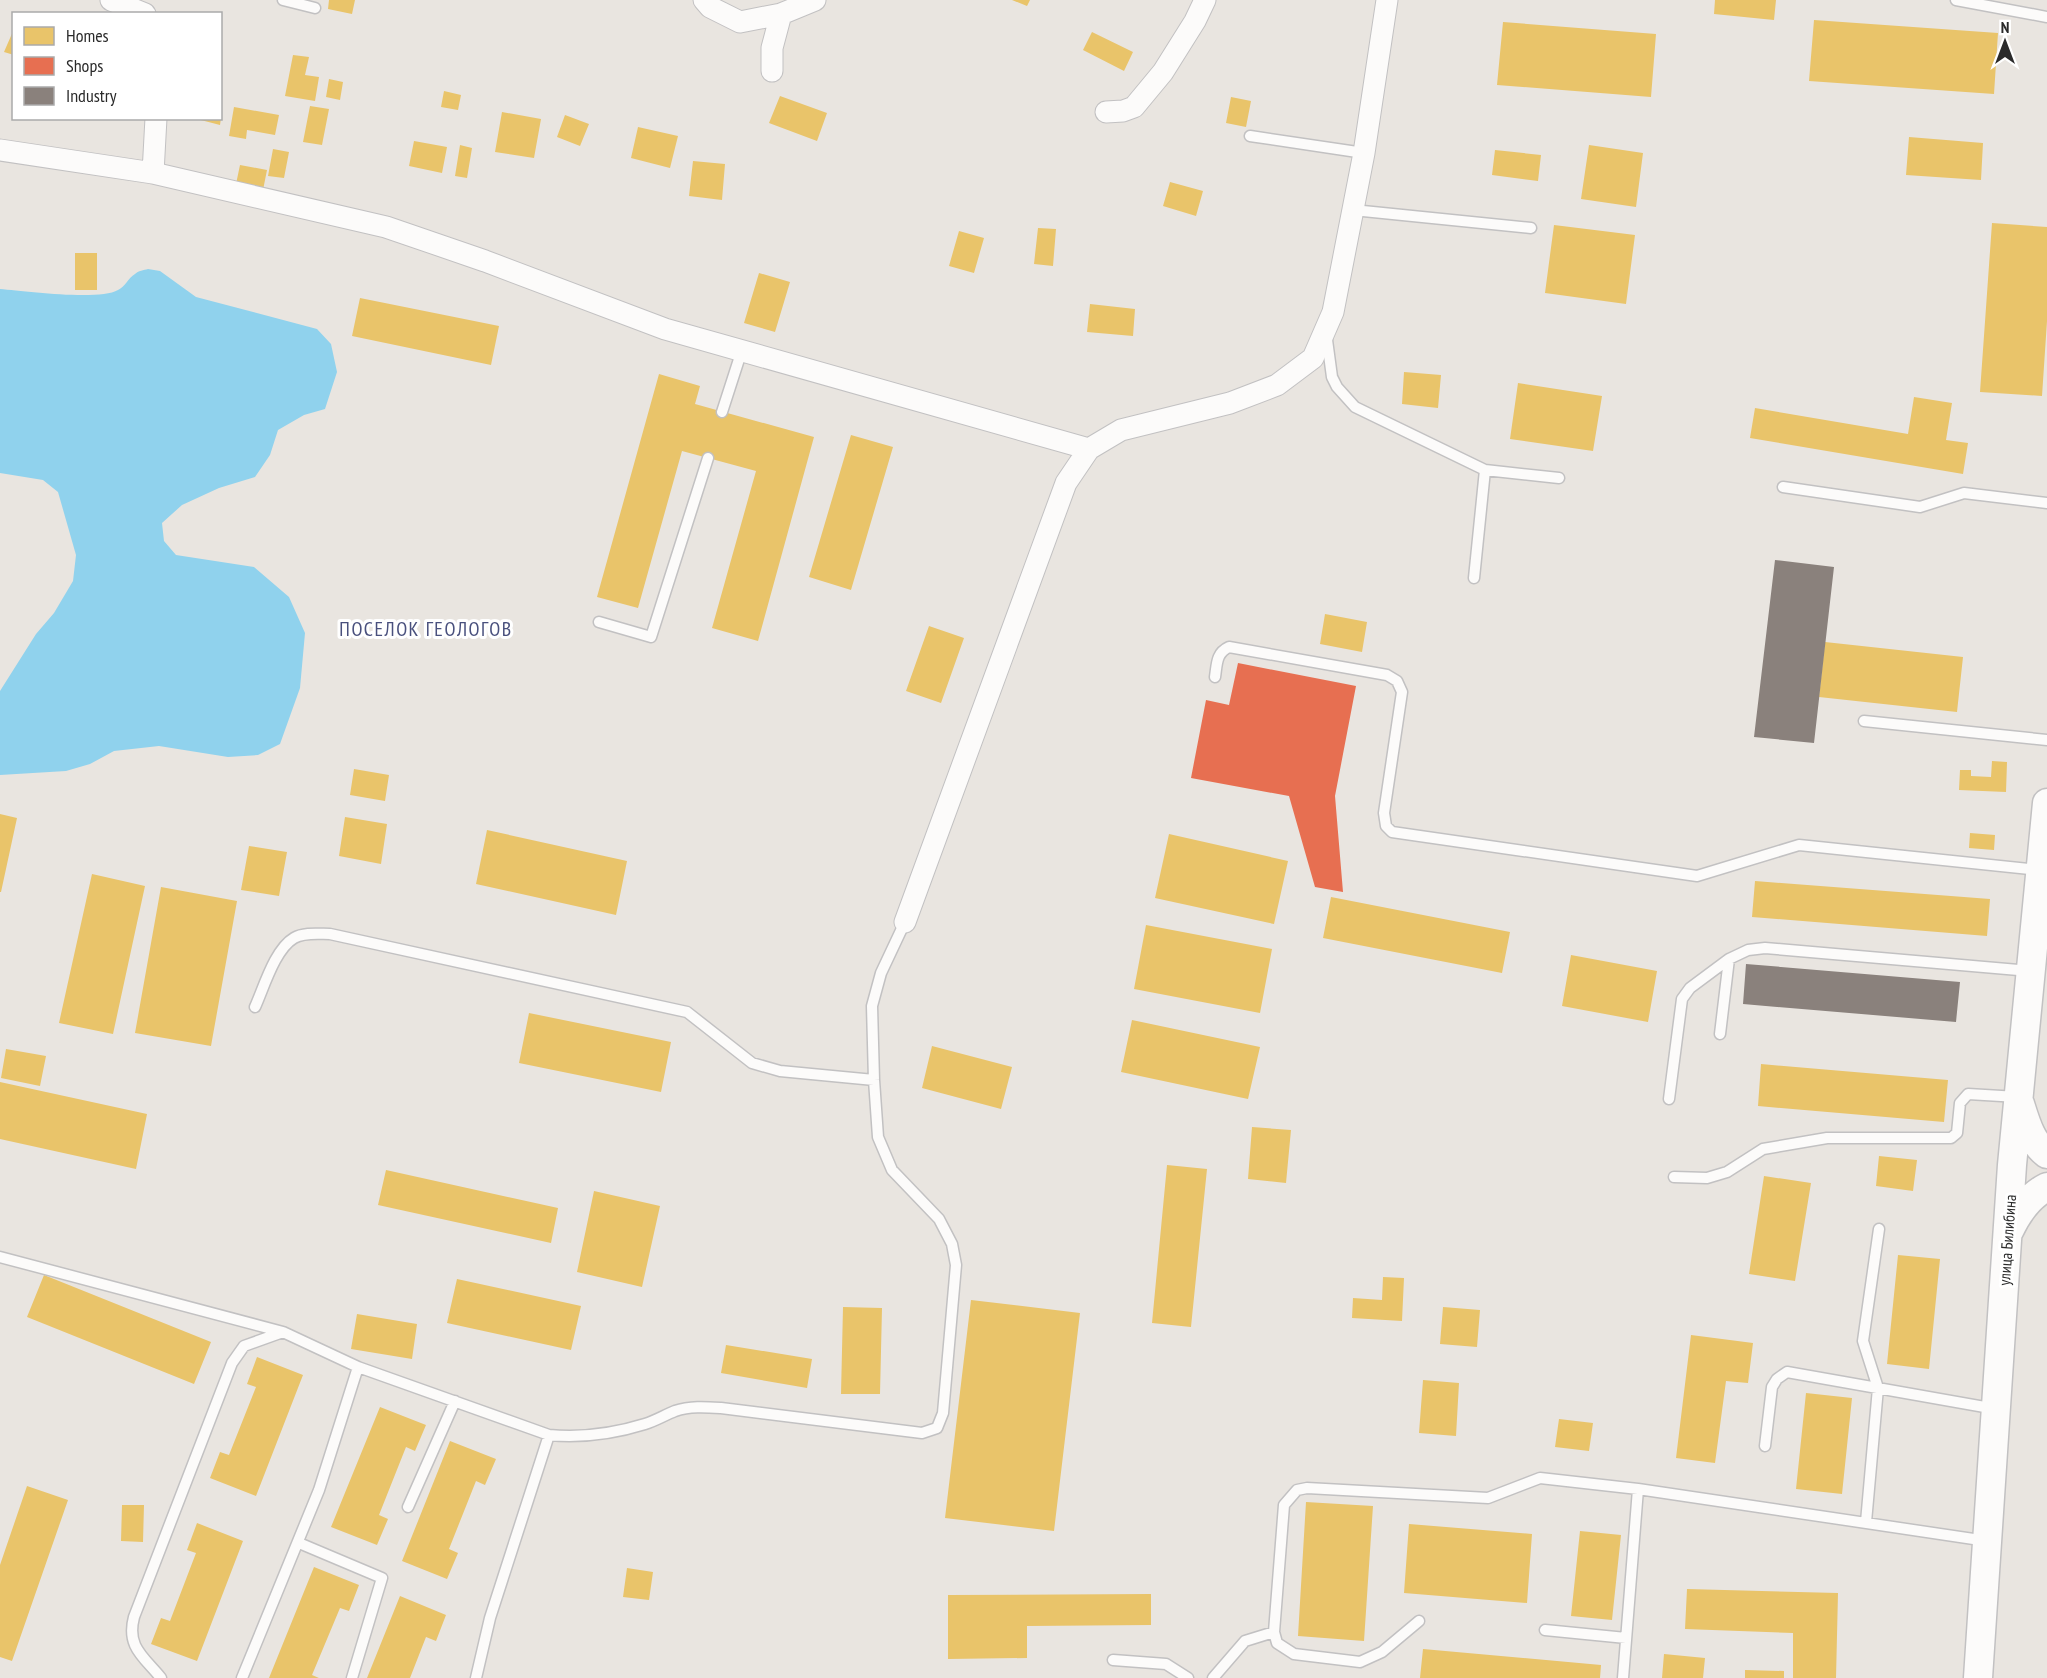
<svg xmlns="http://www.w3.org/2000/svg" width="2047" height="1678" font-family="'PT Sans Narrow',sans-serif">
	<rect width="100%" height="100%" fill="#e9e5e0"/>
	<!-- water -->
	<path fill="#90d2ed" d="M148 269 160 271 196 297 317 329 331 344 337 372 325 409 304 415 278 430 270 455 255 477 219 488 182 505 162 523 164 541 176 555 254 567 289 597 305 633 300 688 280 744 258 755 228 757 159 746 114 751 90 764 66 771 0 775V691L36 634 54 613 73 581 76 555 58 492 43 480 0 473V289C25 291 99 301 118 290 125 287 128 278 135 274 138 271 144 270 148 269Z"/>
	<!-- homes -->
	<path fill="#e9c46a" d="M329 0H355L352 14 328 9Z
		M1012 0H1030L1027 6Z
		M1715 0H1776L1774 20 1714 14Z
		M1814 20 1998 33 1994 94 1809 81Z
		M1503 22 1656 34 1651 97 1497 85Z
		M14 29V55L4 52Z
		M1092 32 1133 52 1124 71 1083 50Z
		M293 55 309 57 305 75 319 77 315 101 285 96Z
		M329 79 343 82 340 100 326 97Z
		M444 91 461 95 458 110 441 107Z
		M780 96 827 113 817 141 769 123Z
		M1231 97 1251 101 1246 127 1226 123Z
		M310 106 329 109 322 145 303 142Z
		M234 107 279 115 275 135 247 130 246 139 229 136Z
		M502 112 541 119 534 158 495 152Z
		M565 115 589 124 580 146 557 137Z
		M193 118H221L220 125Z
		M638 127 678 136 670 168 631 158Z
		M1909 137 1983 143 1981 180 1906 175Z
		M414 141 447 147 442 173 409 166Z
		M460 145 472 148 467 178 455 176Z
		M1589 145 1643 153 1636 207 1581 199Z
		M273 149 289 152 284 178 268 176Z
		M1495 150 1541 155 1538 181 1492 175Z
		M693 161 725 164 722 200 689 196Z
		M240 165 267 170 263 190 236 184Z
		M1170 182 1203 191 1196 216 1163 206Z
		M1992 223 2047 227V321L2042 396 1980 392Z
		M1554 225 1635 235 1626 304 1545 293Z
		M1038 228 1056 229 1053 266 1034 264Z
		M959 231 984 238 974 273 949 266Z
		M75 253H97V290H75Z
		M759 273 790 282 775 332 744 323Z
		M360 298 499 326 491 365 352 336Z
		M1090 304 1135 309 1133 336 1087 332Z
		M1404 372 1441 375 1438 408 1402 404Z
		M659 374 700 386 695 404 814 437 758 641 712 628 756 471 708 458 682 451 638 608 597 597Z
		M1518 383 1602 396 1593 451 1510 439Z
		M1914 397 1952 403 1946 440 1968 443 1963 474 1750 438 1755 408 1908 434Z
		M851 435 893 447 851 590 809 577Z
		M1325 614 1367 622 1362 652 1320 644Z
		M929 626 964 638 941 703 906 691Z
		M1825 642 1963 657 1957 712 1819 697Z
		M1992 761 2007 762 2006 792 1959 790 1960 770H1971V776L1991 777Z
		M354 769 389 775 385 801 350 795Z
		M0 814 17 818 1 892H0Z
		M345 817 387 824 381 864 339 856Z
		M487 830 627 861 616 915 476 884Z
		M1970 833 1995 835 1994 850 1969 848Z
		M1169 834 1288 861 1274 924 1155 898Z
		M249 846 287 852 279 896 241 890Z
		M92 874 145 886 113 1034 59 1023Z
		M1755 881 1990 899 1987 936 1752 917Z
		M161 887 237 901 211 1046 135 1033Z
		M1331 897 1510 932 1502 973 1323 938Z
		M1146 925 1272 949 1260 1013 1134 989Z
		M1571 955 1657 971 1648 1022 1562 1006Z
		M529 1013 671 1042 661 1092 519 1063Z
		M1132 1020 1260 1047 1248 1099 1121 1072Z
		M932 1046 1012 1067 1001 1109 922 1088Z
		M6 1049 46 1056 40 1086 1 1078Z
		M1761 1064 1948 1080 1944 1122 1758 1106Z
		M0 1082 147 1114 136 1169 0 1139Z
		M1252 1127 1291 1130 1286 1183 1248 1179Z
		M1879 1156 1917 1160 1913 1191 1876 1186Z
		M1167 1165 1207 1169 1191 1327 1152 1323Z
		M386 1170 558 1208 551 1243 378 1205Z
		M1764 1176 1811 1183 1795 1281 1749 1274Z
		M594 1191 660 1206 642 1287 577 1272Z
		M1898 1255 1940 1259 1929 1369 1887 1364Z
		M44 1275 211 1342 194 1384 27 1317Z
		M1383 1277 1404 1278 1402 1321 1352 1318 1353 1298 1382 1300Z
		M457 1279 581 1306 571 1350 447 1323Z
		M971 1300 1080 1313 1054 1531 945 1518Z
		M843 1307 882 1308 880 1394H841Z
		M1443 1307 1480 1310 1477 1347 1440 1344Z
		M357 1314 417 1324 412 1359 351 1349Z
		M1691 1335 1753 1343 1748 1383 1726 1381 1715 1463 1676 1458Z
		M726 1345 812 1359 807 1388 721 1373Z
		M257 1357 303 1375 256 1496 210 1478 220 1452 229 1455 256 1387 247 1384Z
		M1423 1380 1459 1383 1456 1436 1419 1433Z
		M1806 1393 1852 1398 1842 1494 1796 1489Z
		M380 1407 426 1425 415 1451 406 1447 379 1515 388 1519 377 1545 331 1527Z
		M1559 1419 1593 1423 1589 1451 1555 1447Z
		M450 1441 496 1459 485 1485 476 1481 449 1549 458 1553 447 1579 402 1561Z
		M27 1486 68 1500 12 1661 0 1657V1565Z
		M1306 1502 1373 1506 1364 1641 1298 1636Z
		M122 1505H144L143 1542 121 1541Z
		M197 1523 243 1541 197 1661 151 1644 161 1618 170 1621 196 1553 187 1550Z
		M1409 1524 1532 1534 1527 1603 1404 1593Z
		M1580 1531 1621 1535 1612 1620 1571 1616Z
		M314 1567 359 1585 349 1611 340 1608 312 1675 319 1678H269Z
		M627 1568 653 1572 649 1600 623 1597Z
		M1687 1589 1838 1593 1836 1678H1793V1633L1685 1629Z
		M1151 1594V1625L1027 1626V1658L948 1659V1595Z
		M400 1596 446 1615 436 1641 426 1637 410 1678H367Z
		M1423 1649 1601 1665 1600 1678H1420Z
		M1664 1654 1705 1658 1703 1678H1662Z
		M1745 1670 1784 1671V1678H1745Z"/>
	<!-- shops -->
	<path fill="#e76f51" d="M1238 663 1356 686 1335 796 1343 892 1315 887 1289 796 1191 778 1206 700 1229 705Z"/>
	<!-- industry -->
	<path fill="#8a817c" d="M1775 560 1834 567 1814 743 1754 737Z
		M1746 964 1960 982 1956 1022 1743 1004Z"/>
	<g fill="none" stroke-linecap="round" stroke-linejoin="round">
		<!-- lane casing -->
		<g stroke="#c2c1c2" stroke-width="13">
			<path id="lane" d="M283 0 315 8
				M1956 0 2047 17
				M1250 136 1364 153
				M1353 210 1531 228
				M1327 340 1332 377 1337 387 1355 407 1485 470 1474 578
				M722 412 742 350
				M1485 470 1559 478
				M1783 487 1920 507 1964 493 2047 503
				M599 622 651 637 708 458
				M1215 677C1217 664 1216 653 1229 647L1387 675 1397 681 1402 692 1384 813 1386 826 1392 832 1697 876 1799 845 2039 870
				M1864 721 2047 740
				M255 1007C264 987 275 949 294 938 304 932 319 934 330 934L687 1012 752 1063 780 1071 874 1080
				M1720 1034 1729 959 1748 950 1765 948 2030 971
				M1669 1099 1682 999 1690 988 1729 959
				M1674 1177 1707 1178 1727 1172 1763 1149 1827 1138H1951L1957 1133 1960 1103 1968 1094 2018 1097
				M0 1257 283 1332
				M358 1367 549 1435C582 1438 613 1434 645 1424 655 1421 665 1415 675 1411 690 1406 705 1407 721 1408L922 1433 937 1428 943 1413 956 1265 952 1244 939 1219 892 1170 878 1137 874 1080 872 1006 881 973 905 922
				M1765 1446 1772 1387 1777 1379 1787 1372 1996 1409
				M408 1507 455 1401
				M1866 1522 1878 1388 1863 1341 1879 1229
				M299 1543 382 1578 352 1678
				M1419 1621 1382 1652 1360 1662 1294 1654 1277 1643 1274 1632 1284 1505 1297 1490 1307 1488 1488 1498 1540 1478 1638 1489 1987 1541
				M1545 1630 1626 1638
				M1113 1660 1166 1664 1188 1678
				M161 1678C144 1657 126 1647 134 1617L232 1363 244 1346 283 1332 358 1367 319 1490 242 1678
				M476 1678 490 1618 549 1435
				M1213 1678 1245 1641 1274 1632
				M1623 1678 1638 1489"/>
		</g>
		<!-- street casing -->
		<g stroke="#c2c1c2" stroke-width="23">
			<path id="street" d="M111 0 145 14
				M704 0 710 7 740 22 781 14 815 0
				M772 71V48L781 14
				M1106 112 1123 111 1134 107 1163 72 1195 21 1205 0
				M0 150 153 173 386 227 485 261 665 329 1089 449
				M153 173 156 118
				M905 922 1066 483 1089 449 1121 430 1230 403 1277 385 1313 358 1333 312 1364 153 1387 0"/>
		</g>
		<!-- secondary casing -->
		<g stroke="#c2c1c2" stroke-width="31">
			<path id="secondary" d="M2020 1104C2026 1123 2031 1142 2047 1154
				M2009 1231C2018 1212 2029 1196 2047 1187
				M1978 1678 2012 1165 2047 803"/>
		</g>
		<!-- lane -->
		<use href="#lane" stroke="#fcfbfa" stroke-width="10"/>
		<!-- street -->
		<use href="#street" stroke="#fcfbfa" stroke-width="21"/>
		<!-- secondary -->
		<use href="#secondary" stroke="#fcfbfa" stroke-width="28"/>
	</g>
	<g text-anchor="middle" dominant-baseline="central" stroke-width="6" stroke-linejoin="round" paint-order="stroke">
		<!-- street labels -->
		<g font-size="16" fill="#2a2a2a" stroke="#fff">
			<text transform="translate(2007 1240) rotate(-86)">улица Билибина</text>
		</g>
		<!-- quarter labels -->
		<g font-size="20" letter-spacing="1.5" fill="#49507d" stroke="#fff">
			<text x="426" y="629">ПОСЕЛОК ГЕОЛОГОВ</text>
		</g>
	</g>
	<!-- legend -->
	<rect x="12" y="12" width="210" height="108" fill="#ffffff" stroke="#aaaaaa" stroke-width="1.5"/>
	<rect x="24" y="27" width="30" height="18" fill="#e9c46a" stroke="#aaaaaa" stroke-width="1.5"/>
	<text x="66" y="42" font-size="18" fill="#2a2a2a">Homes</text>
	<rect x="24" y="57" width="30" height="18" fill="#e76f51" stroke="#aaaaaa" stroke-width="1.5"/>
	<text x="66" y="72" font-size="18" fill="#2a2a2a">Shops</text>
	<rect x="24" y="87" width="30" height="18" fill="#8a817c" stroke="#aaaaaa" stroke-width="1.5"/>
	<text x="66" y="102" font-size="18" fill="#2a2a2a">Industry</text>
	<!-- north arrow -->
	<g transform="translate(2005 42)" stroke="#ffffff" stroke-width="4.5" paint-order="stroke">
	<path d="M0-4.5L10 22L0 15L-10 22Z" fill="#2a2a2a"/>
	<text y="-9" font-size="16" font-weight="bold" text-anchor="middle" fill="#2a2a2a">N</text>
	</g>
</svg>
